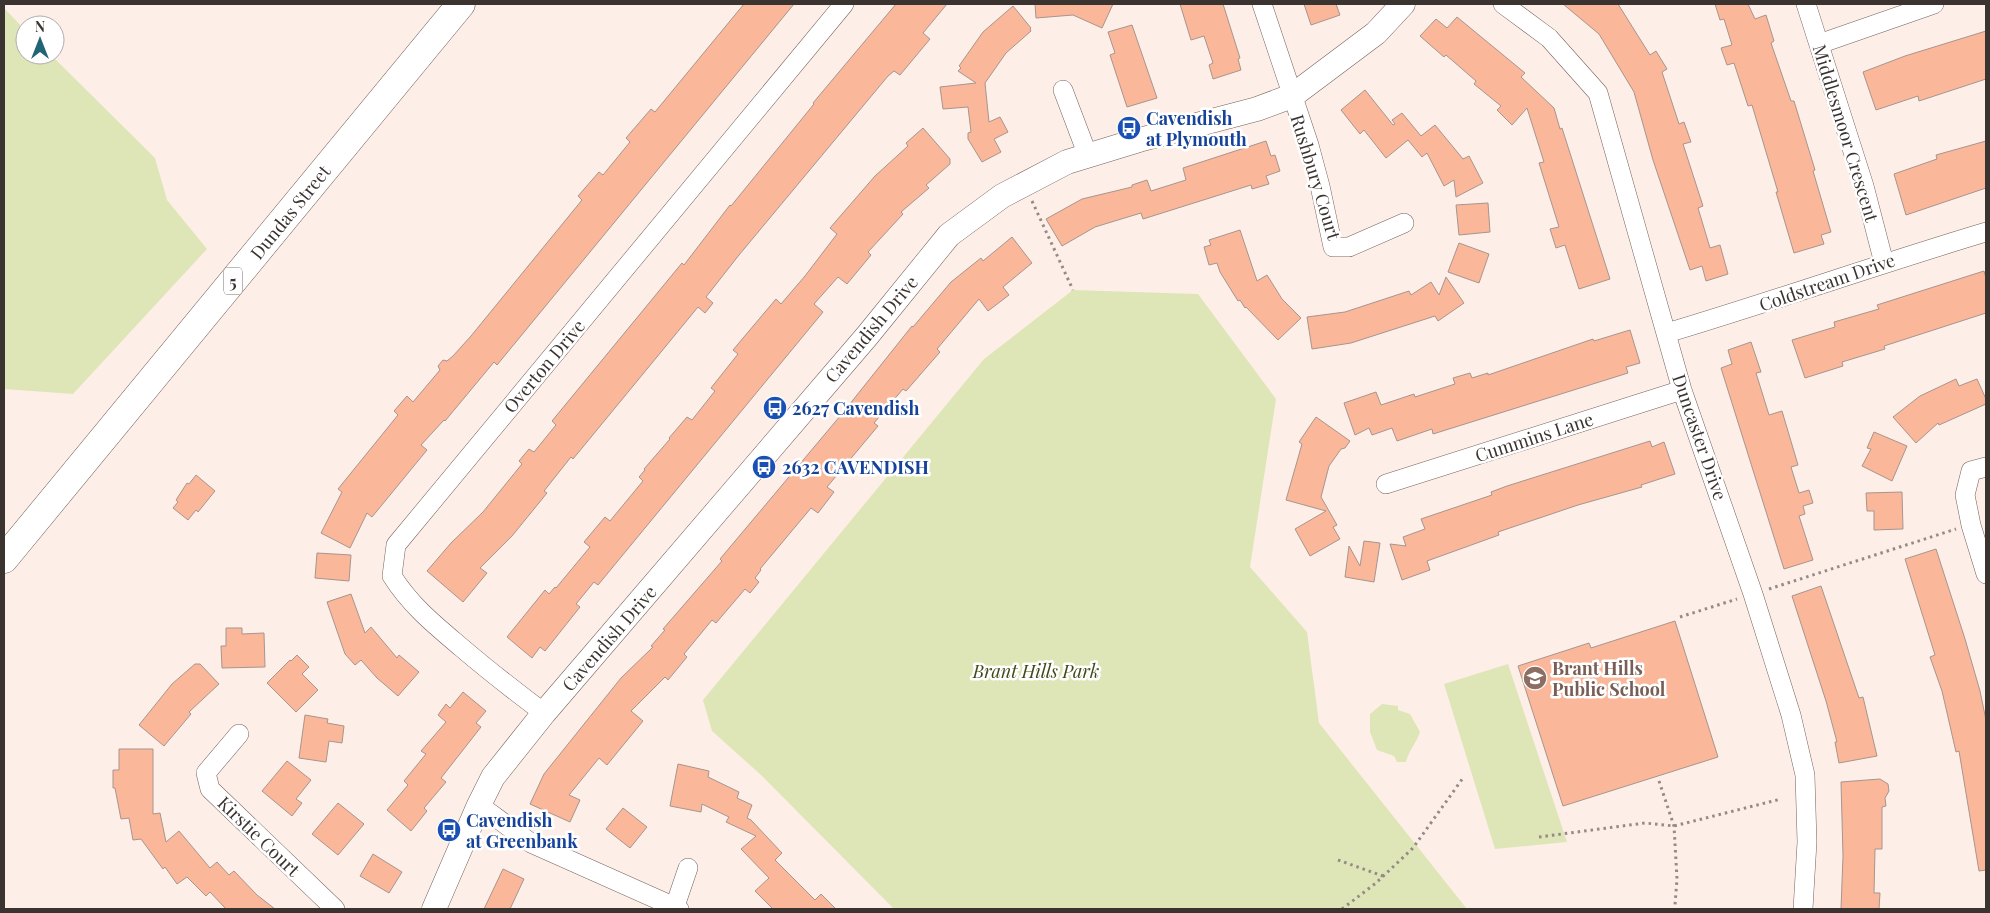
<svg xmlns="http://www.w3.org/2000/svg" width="1990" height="913" font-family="'Playfair Display',serif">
	<rect width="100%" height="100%" fill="#feeee8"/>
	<!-- green -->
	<path fill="#dee6b7" d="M4 8 25 30V55H51L155 158 167 200 207 249 73 394 4 389Z
		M1073 290 1198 294 1276 399 1250 567 1307 632 1319 723 1467 909H894L761 775 712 731 703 700 984 359Z
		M1508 664 1567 842 1495 849 1444 684Z
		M1382 704 1398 706V710L1410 714 1420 732C1416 744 1409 750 1406 762H1397L1394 756 1377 750 1370 732V714Z"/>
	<!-- building -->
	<path fill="#fbb79a" stroke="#a7958e" d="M744 4H794L497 365 494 362 445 421 444 420 421 445 427 450 372 517 367 513 350 548 321 533 342 492 338 489 398 415 394 411 407 396 413 402 440 370 438 366 443 360 447 361 453 356 471 336 582 200 578 196 599 172 603 175 630 142 626 138 651 109 655 112Z
		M896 4H947L923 33 930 39 900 75 894 71 888 76 739 255 706 297 713 303 705 313 698 307 573 459 571 457 544 491 547 493 512 536 480 568 487 573 463 602 427 571 451 543 483 512 522 464 519 461 529 449 534 452 556 425 552 421 682 263 684 265 730 205 731 206 814 104 813 103Z
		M1035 4H1113L1102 28 1073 15 1036 18Z
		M1180 4H1223L1240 58 1238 59 1241 70 1213 79 1209 65 1213 63 1204 36 1191 40Z
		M1304 4H1336L1340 15 1311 25Z
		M1563 4H1618L1650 55 1656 51 1667 69 1662 72 1679 124 1684 122 1691 142 1683 144 1703 206 1698 208 1710 248 1720 245 1728 274 1706 281 1702 266 1690 270 1653 160 1634 92 1599 34Z
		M1715 4H1748L1755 19 1766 15 1774 41 1771 43 1791 101H1794L1815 170 1813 171 1831 232 1821 235 1824 244 1794 253 1776 192H1778L1752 105 1748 106 1734 63 1727 65 1721 48 1732 45 1724 19 1720 20Z
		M1013 6 1031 28 1030 29 1031 31 1006 53 985 83 989 122 1000 117 1008 132 994 139 1001 152 982 162 968 139V133L971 132 968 107 943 109 940 87 976 83 958 71 961 68 959 66 983 32Z
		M1457 17 1525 73 1521 77 1554 108 1560 129 1562 128 1610 279 1579 289 1565 245 1556 248 1550 229 1559 227 1539 163 1544 162 1527 108 1512 125 1497 110 1501 106 1474 84 1476 81 1446 55 1444 57 1420 36 1436 19 1447 28Z
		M1132 25 1157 98 1127 107 1110 55 1115 53 1108 32Z
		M1986 31V79L1919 101 1918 96 1876 110 1863 72 1905 56Z
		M1365 90 1393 125 1395 124 1392 120 1402 113 1421 136 1435 125 1463 159 1469 156 1483 183 1456 197 1454 180 1444 186 1427 153 1422 157 1408 140 1386 158 1364 130 1360 134 1341 110Z
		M923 128 950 159V164L926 185 929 188 901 212 903 214 868 252 871 255 847 284 838 277 814 304 823 312 598 585 594 582 576 604 580 607 545 651 540 647 532 658 507 637 545 590 549 594 555 587 556 588 590 547 584 542 605 517 610 521 643 481 639 477 645 470 644 469 670 439 669 438 687 417 692 420 715 391 711 388 738 354 733 350 776 299 781 304 805 276 837 234 830 228 875 176 908 146 906 143Z
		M1266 141 1271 156 1275 155 1280 171 1266 176 1269 184 1252 189 1251 185 1143 219 1141 213 1095 227 1062 246 1046 219 1082 199 1132 187V185L1147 180 1151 191 1186 180 1183 168Z
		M1986 141V188L1906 215 1894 174 1937 159 1936 155Z
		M1488 203 1490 232 1459 235 1456 205Z
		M1240 230 1257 281 1267 275 1282 299 1301 318 1278 340 1246 307 1245 308 1240 300 1238 301 1220 272 1217 263 1209 265 1204 247 1211 245 1209 240Z
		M1012 237 1032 263 1003 287 1009 295 988 311 979 299 937 349 940 352 906 391 903 389 874 423 878 426 827 487 834 492 818 513 811 508 760 569 761 570 755 578 759 582 750 593 745 589 716 623 712 620 684 654 687 657 668 680 665 677 631 711 643 721 607 765 599 758 569 795 580 800 570 822 530 804 544 774 621 678 653 647 651 646 665 630 663 629 722 561 720 559 841 415 912 326 913 327 951 282 981 258 983 261Z
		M1459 243 1489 254 1479 283 1448 272Z
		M1984 271 1986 278V313L1884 346 1885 349 1842 362 1843 366 1805 378 1792 340 1835 327 1834 322 1879 309 1877 305Z
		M1446 277 1464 303 1438 321 1435 316 1351 343 1312 349 1307 317 1345 312 1409 291 1411 295 1431 282 1439 295Z
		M1630 330 1640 363 1626 367 1628 373 1433 434 1432 429 1397 441 1392 428 1372 435 1369 428 1355 435 1344 403 1376 392 1381 405 1414 394 1415 397 1455 384 1453 378 1470 373 1472 378 1488 373V375L1593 339 1594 341Z
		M1751 342 1761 372 1756 373 1769 415 1782 411 1798 465 1791 467 1799 493 1809 490 1813 503 1803 506 1805 514 1799 516 1813 560 1784 569 1721 368 1732 364 1728 350Z
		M1956 379 1959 386 1977 379 1986 399V404L1939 425 1938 423 1916 443 1893 417 1920 396Z
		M1316 417 1350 441 1345 448 1341 449 1329 466 1321 497 1337 525 1333 527 1340 539 1310 556 1295 529 1326 511 1286 500 1302 444 1299 442Z
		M1874 432 1907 446 1892 481 1862 466 1871 449 1867 448Z
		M1650 441 1652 447 1664 442 1675 474 1641 485 1642 487 1578 505 1498 532 1499 535 1427 561 1430 570 1402 580 1390 544 1406 546 1403 537 1425 529 1421 519 1492 495 1491 492 1507 486Z
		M196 475 215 491 198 512 196 510 188 520 173 508 178 502 176 500 187 483 189 484Z
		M1902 492 1903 529 1874 530V511H1867L1866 493Z
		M1364 541 1380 543 1374 582 1345 577 1349 546 1360 566Z
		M1936 549 1965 639 1980 691 1986 720V870L1979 871 1959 751 1956 752 1942 691 1930 657 1935 655 1905 559Z
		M317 553 351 555 349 581 315 578Z
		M1821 586 1859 698 1863 697 1877 756 1839 763 1835 742H1837L1826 701 1792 596Z
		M351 594 365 633 371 627 397 658 399 655 419 672 398 696 377 678 361 660 355 665 345 654 327 602Z
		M1675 621 1718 757 1563 806 1518 666 1589 643 1591 648Z
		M226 628H242V634L264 633 265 667 222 668 221 646H226Z
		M297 655 309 667 302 674 318 690 296 712 267 683 290 660 291 661Z
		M195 664H200L219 684 189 712 191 714 164 746 139 725 172 684Z
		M463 692 486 711 476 723 481 727 441 778 446 782 424 808 427 811 411 831 387 810 408 785 404 781 426 754 421 751 446 722 438 715 446 704 450 708Z
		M305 715 328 719 327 723 344 726 342 743 329 741 326 762 299 758Z
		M119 749H153V814L160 813 166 842 179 831 210 868 217 862 229 875 234 871 257 895 275 909H226L210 892 206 896 187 877 177 884 165 867 163 869 141 839 133 840 129 818 121 819 115 788H113V770H119Z
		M287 761 311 780 296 799 302 803 292 816 262 791Z
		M678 764 709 771 708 777 739 792 737 798 752 805 747 818 751 820 782 853 775 860 815 900 821 894 836 909H773L755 891 769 878 741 849 756 836 726 822 729 817 702 804 701 812 670 806Z
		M1880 779 1888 784 1889 791 1885 798 1886 806 1882 807V849H1875L1874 893H1880L1879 909H1841L1843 856 1841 782Z
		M338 803 364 824 338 855 312 834Z
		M623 808 647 827 630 848 606 829Z
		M373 854 402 872 389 893 360 876Z
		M503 869 524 879 510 909H484Z"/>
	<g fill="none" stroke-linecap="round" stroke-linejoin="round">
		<!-- minor casing -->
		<g stroke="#73625c" stroke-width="20">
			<path id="minor" d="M1262 4 1309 145 1320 186 1333 247H1349L1404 223
				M1503 4 1549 38 1598 93 1682 390 1753 594 1791 715 1805 775 1807 842 1803 909
				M1806 4 1864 186 1884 263
				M1819 44 1934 4
				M1063 90 1088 156
				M1667 333C1774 301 1879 264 1986 232
				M1986 467 1971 471 1965 495 1971 525 1986 574
				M1386 484 1682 390
				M544 713C516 692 489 671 462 648 435 625 411 606 392 576L396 545 844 4
				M239 734 206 773 210 789 335 909
				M479 805 531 843 679 909
				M674 909 688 868"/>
		</g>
		<!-- tertiary casing -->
		<g stroke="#73625c" stroke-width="25">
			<path id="tertiary" d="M434 909 479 805 493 777 544 713 867 336 949 235 1002 196 1067 162 1139 140 1257 109 1292 96 1376 33 1403 4"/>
		</g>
		<!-- primary casing -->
		<g stroke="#73625c" stroke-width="29">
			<path id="primary" d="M4 559 461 4"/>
		</g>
		<!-- path -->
		<path stroke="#958a85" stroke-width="3" stroke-dasharray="2.5 4" stroke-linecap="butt" d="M1032 201 1073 290
			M1769 589 1956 529
			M1680 617 1737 599
			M1659 781 1674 826 1677 879 1675 905
			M1539 837 1645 823 1674 826 1781 799
			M1338 860 1383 876
			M1342 909 1376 883 1413 848 1463 778"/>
		<!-- minor -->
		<use href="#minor" stroke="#fff" stroke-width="19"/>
		<!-- tertiary -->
		<use href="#tertiary" stroke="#fff" stroke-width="24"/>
		<!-- primary -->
		<use href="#primary" stroke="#fff" stroke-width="28"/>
	</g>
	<!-- icons -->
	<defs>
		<g id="bus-disc" transform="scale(1.25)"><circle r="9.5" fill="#1a4fb4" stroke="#fff"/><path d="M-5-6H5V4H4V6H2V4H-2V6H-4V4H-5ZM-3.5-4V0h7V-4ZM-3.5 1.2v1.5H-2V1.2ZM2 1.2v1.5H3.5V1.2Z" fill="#fff"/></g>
		<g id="school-disc" transform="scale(1.25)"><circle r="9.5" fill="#8d6e63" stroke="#fff"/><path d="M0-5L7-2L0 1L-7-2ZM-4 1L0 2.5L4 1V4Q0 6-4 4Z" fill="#fff"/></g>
	</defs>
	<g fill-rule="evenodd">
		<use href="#bus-disc" x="1129" y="128"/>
		<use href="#bus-disc" x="775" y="408"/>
		<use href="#bus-disc" x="764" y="467"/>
		<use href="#school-disc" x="1535" y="678"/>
		<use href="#bus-disc" x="449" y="830"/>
	</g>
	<g text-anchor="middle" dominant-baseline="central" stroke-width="5" stroke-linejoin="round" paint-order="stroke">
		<!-- shield labels -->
		<rect fill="#fff" stroke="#76706e" stroke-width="1" x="224" y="267.5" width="18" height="27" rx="4"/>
		<g font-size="16" font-weight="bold" fill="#3b3330">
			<text x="233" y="281">5</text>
		</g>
		<!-- transit labels -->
		<g font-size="18" font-weight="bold" fill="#164399" stroke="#fff" text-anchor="start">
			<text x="1146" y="118">Cavendish<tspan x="1146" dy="21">at Plymouth</tspan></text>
			<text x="792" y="408">2627 Cavendish</text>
			<text x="782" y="467">2632 CAVENDISH</text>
			<text x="466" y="820">Cavendish<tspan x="466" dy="21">at Greenbank</tspan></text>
		</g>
		<!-- street labels -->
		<g font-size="18" fill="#3b3330" stroke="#fff">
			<text transform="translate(1846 133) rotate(73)">Middlesmoor Crescent</text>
			<text transform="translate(1316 177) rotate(73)">Rushbury Court</text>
			<text transform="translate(290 212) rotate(-51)">Dundas Street</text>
			<text transform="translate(1827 282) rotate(-19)">Coldstream Drive</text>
			<text transform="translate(871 329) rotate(-50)">Cavendish Drive</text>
			<text transform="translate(544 366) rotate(-50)">Overton Drive</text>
			<text transform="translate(1534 437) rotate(-18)">Cummins Lane</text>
			<text transform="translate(1700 437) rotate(71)">Duncaster Drive</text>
			<text transform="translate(609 638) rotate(-49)">Cavendish Drive</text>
			<text transform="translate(259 836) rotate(44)">Kirstie Court</text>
		</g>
		<!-- education labels -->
		<g font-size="18" font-weight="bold" fill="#785e54" stroke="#fff" text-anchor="start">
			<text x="1552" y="668">Brant Hills<tspan x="1552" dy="21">Public School</tspan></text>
		</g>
		<!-- park labels -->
		<g font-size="18" font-style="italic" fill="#434816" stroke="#fff">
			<text x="1036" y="671">Brant Hills Park</text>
		</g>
	</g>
	<!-- border -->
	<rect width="1990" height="913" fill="none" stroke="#3b3330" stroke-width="10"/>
	<!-- north arrow -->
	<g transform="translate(40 40)"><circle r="24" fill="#ffffff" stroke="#b1adac"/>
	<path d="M0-4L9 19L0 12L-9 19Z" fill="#206476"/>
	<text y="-8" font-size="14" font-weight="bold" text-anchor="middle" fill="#3b3330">N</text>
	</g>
</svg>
